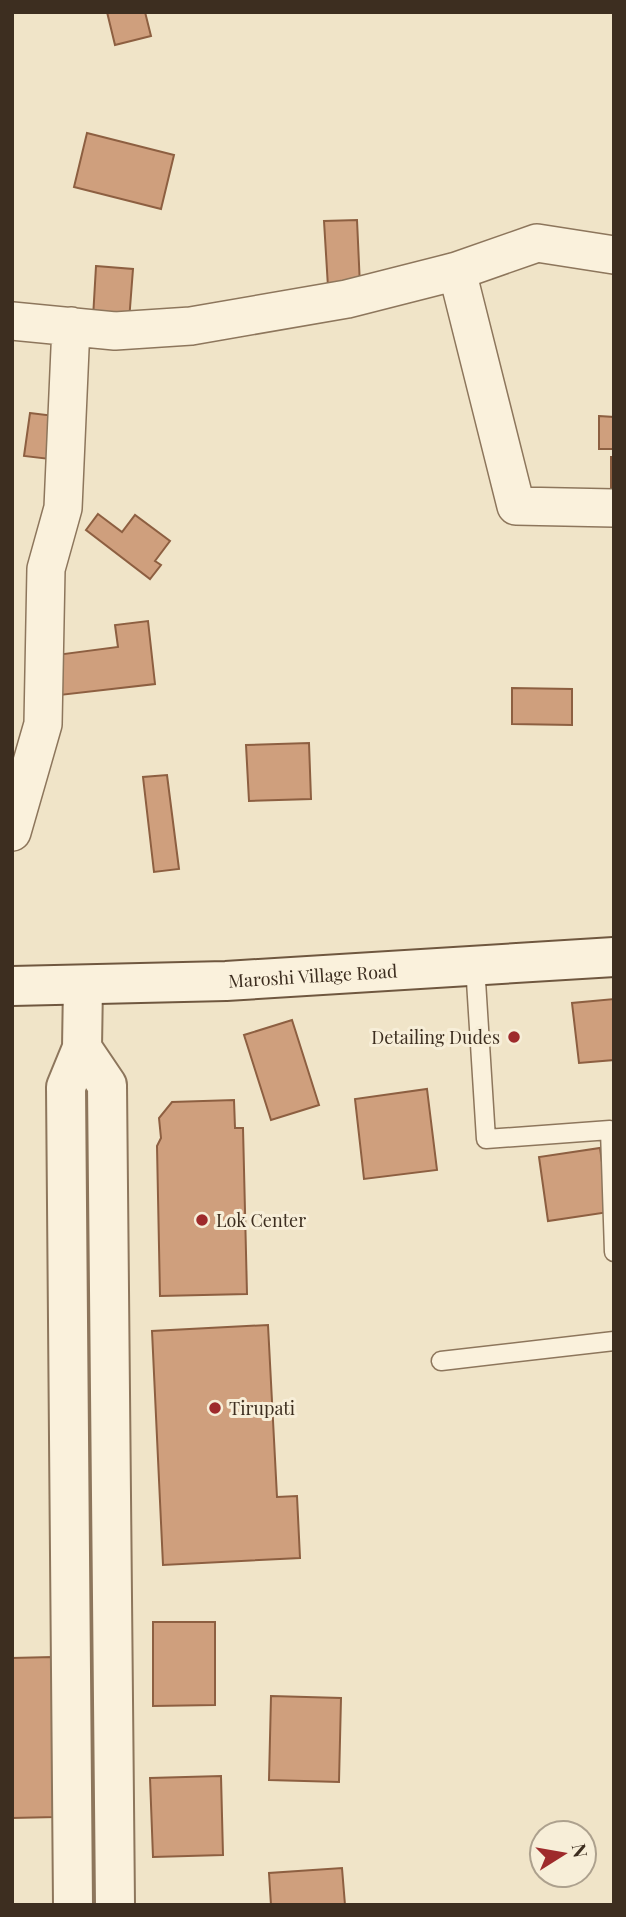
<svg xmlns="http://www.w3.org/2000/svg" width="626" height="1917" font-family="'Playfair Display',serif">
	<rect width="100%" height="100%" fill="#f0e4c8"/>
	<!-- building -->
	<path fill="#cf9f7d" stroke="#8d5f41" stroke-width="2" d="M107 12H145L151 36 115 45Z
		M87 133 174 155 161 209 74 187Z
		M357 220 360 286 328 287 324 221Z
		M96 266 133 269 129 321 93 318Z
		M30 413 63 417 58 460 24 456Z
		M599 416 614 417V449H599Z
		M611 457H614V489H611Z
		M98 514 122 532 135 515 170 541 155 561 161 565 150 579 86 530Z
		M148 621 155 684 60 695 56 655 118 647 115 625Z
		M512 688 572 689V725L512 724Z
		M309 743 311 799 249 801 246 745Z
		M167 775 179 869 154 872 143 777Z
		M614 999V1060L579 1063 572 1003Z
		M292 1020 319 1105 271 1120 244 1035Z
		M427 1089 437 1170 364 1179 355 1099Z
		M234 1100 235 1128H243L247 1294 160 1296 157 1146 161 1138 159 1118 172 1102Z
		M600 1148 609 1212 548 1221 539 1157Z
		M268 1325 277 1497 297 1496 300 1558 163 1565 152 1331Z
		M153 1622H215V1705L153 1706Z
		M52 1657 56 1817 12 1818V1658Z
		M271 1696 341 1698 339 1782 269 1780Z
		M221 1776 223 1855 153 1857 150 1778Z
		M342 1868 345 1905H271L269 1873Z"/>
	<g fill="none" stroke-linecap="round" stroke-linejoin="round">
		<!-- service casing -->
		<g stroke="#8d765c" stroke-width="21">
			<path id="service" d="M475 965 486 1139 610 1130 614 1252
				M441 1361 614 1341"/>
		</g>
		<!-- minor casing -->
		<g stroke="#8d765c" stroke-width="40">
			<path id="minor" d="M457 271 516 506 614 508
				M12 321 115 331 191 326 347 299 457 271 537 243 614 255
				M12 832 43 724 46 569 63 508 71 326"/>
		</g>
		<!-- tertiary casing -->
		<g stroke="#8d765c" stroke-width="42">
			<path id="tertiary" d="M82 1048 107 1085 115 1905
				M73 1905 66 1087 82 1048 83 985"/>
		</g>
		<!-- secondary casing -->
		<g stroke="#6f573f" stroke-width="42">
			<g id="secondary">
				<path id="s1" d="M12 986 226 981 614 957"/>
			</g>
		</g>
		<!-- service -->
		<use href="#service" stroke="#faf1dc" stroke-width="18"/>
		<!-- minor -->
		<use href="#minor" stroke="#faf1dc" stroke-width="37"/>
		<!-- tertiary -->
		<use href="#tertiary" stroke="#faf1dc" stroke-width="38"/>
		<!-- secondary -->
		<use href="#secondary" stroke="#faf1dc" stroke-width="38"/>
	</g>
	<!-- markers -->
	<g fill="#9e2a2b" stroke="#f7eed8" stroke-width="2.5">
		<circle cx="514" cy="1037" r="7"/>
		<circle cx="202" cy="1220" r="7"/>
		<circle cx="215" cy="1408" r="7"/>
	</g>
	<g text-anchor="middle" dominant-baseline="central" stroke-width="6" stroke-linejoin="round" paint-order="stroke">
		<!-- street labels -->
		<g font-size="18" fill="#3d2e20" stroke="#f7eed8">
			<text stroke="none"><textPath href="#s1" startOffset="301">Maroshi Village Road</textPath></text>
		</g>
		<!-- poi labels -->
		<g font-size="18" fill="#3d2e20" stroke="#f7eed8" text-anchor="start">
			<text x="500" y="1037" text-anchor="end">Detailing Dudes</text>
			<text x="216" y="1220">Lok Center</text>
			<text x="229" y="1408">Tirupati</text>
		</g>
	</g>
	<!-- border -->
	<rect width="626" height="1917" fill="none" stroke="#3d2e20" stroke-width="28"/>
	<!-- north arrow -->
	<g transform="translate(563 1854) rotate(79)"><circle r="33" fill="#f7eed8" stroke="#ada18e" stroke-width="2"/>
	<path d="M0-5L12 26L0 18L-12 26Z" fill="#9e2a2b"/>
	<text y="-10" font-size="19" font-weight="bold" text-anchor="middle" fill="#3d2e20">N</text>
	</g>
</svg>
